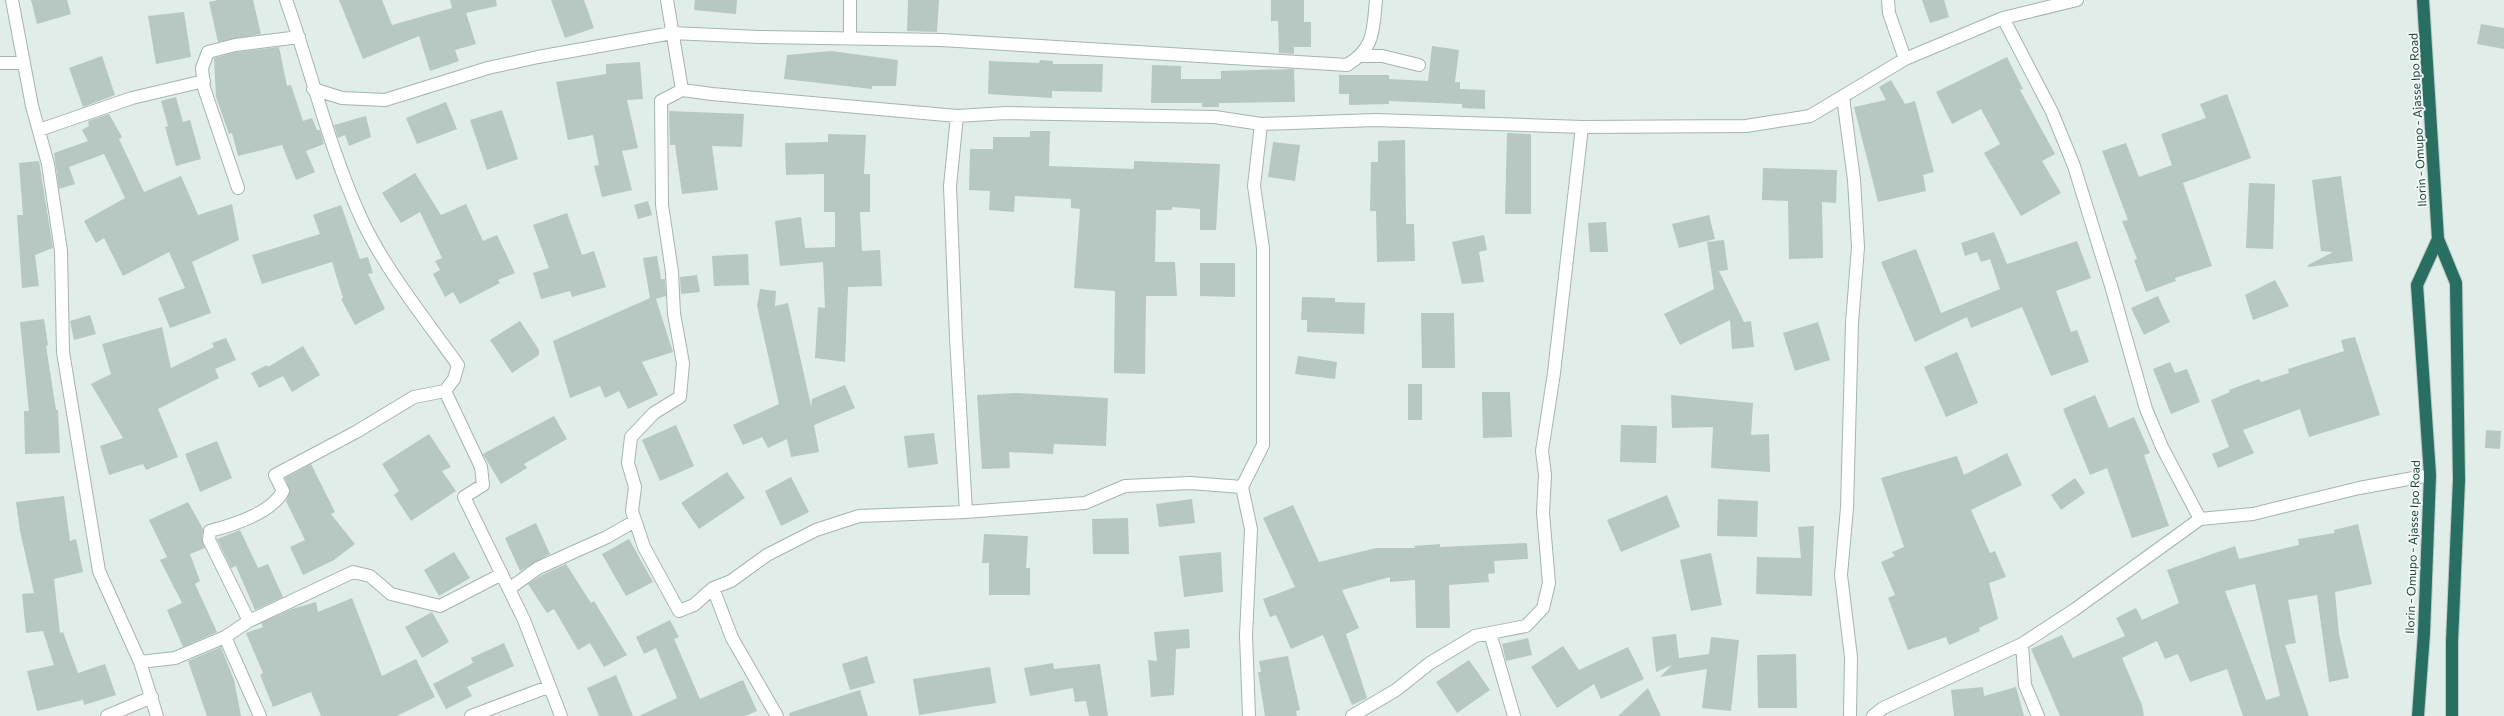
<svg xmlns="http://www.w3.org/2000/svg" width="2504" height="716" font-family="Commissioner,sans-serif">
	<rect width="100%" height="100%" fill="#e1ede8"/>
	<!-- building -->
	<path fill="#b6c8c1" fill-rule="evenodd" d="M31 0H67L71 14 37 24Z
		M218 0H253L261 34 218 42 209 2Z
		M339 0H382L392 25 452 8 450 0H496L497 6 466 13 476 44 455 50 459 61 430 71 419 36 363 59Z
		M551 0H584L594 28 565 38Z
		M695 0H737L736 14 694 10Z
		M908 0H939L937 32 907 31Z
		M1271 0H1304V22H1311V47H1294V54L1279 53 1278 21H1271Z
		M1922 0H1944L1949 17 1930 23Z
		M184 12 191 57 156 64 148 16Z
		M2481 24 2504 28V49L2477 44Z
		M1432 46 1459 50 1455 82H1460V89L1485 90V109L1462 108V104L1389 101V104L1349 105V94H1339V75H1389V79L1428 81Z
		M279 47 287 86 291 85 303 121 312 118 317 130H320L324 144 306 151 315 172 296 180 282 145 238 156 232 133 229 134 216 97 214 58 236 52Z
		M831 51 898 60 896 86H872V89L784 79 787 55Z
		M102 56 115 95 83 107 69 68Z
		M2007 57 2023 89 2020 90 2055 154 2042 161 2061 193 2021 216 1984 153 2000 144 1981 109 1952 124 1936 92Z
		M1040 60 1053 61V64H1103L1102 92 1052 91V98L988 94 989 61 1039 63Z
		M640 62 643 99 627 100 638 148 622 151 632 190 602 197 594 166 599 165 593 135 568 140 556 82 606 74V64Z
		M1152 65 1181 66V79H1221V71L1294 69 1295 102 1219 103V107H1202V103H1151Z
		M1891 80 1905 104 1915 101 1934 172 1923 175 1926 191 1878 202 1854 107 1886 100 1879 87Z
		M2227 94 2251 158 2183 183 2212 266 2175 278 2176 281 2146 292 2134 260 2137 259 2122 221 2128 220 2102 151 2126 143 2139 177 2172 165 2161 134 2206 118 2200 104Z
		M176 97 183 122 190 120 201 159 176 166 165 127 168 126 161 101Z
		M446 102 457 129 417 144 406 118Z
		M502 110 518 159 487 170 470 120Z
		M669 111 744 114 742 147 712 146 718 190 682 194 675 145H670Z
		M109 114 122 137 119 139 144 192 181 176 198 215 232 204 239 240 192 262 211 313 170 328 158 298 185 288 169 252 123 276 104 238 96 243 84 221 125 198 104 154 69 167 75 184 59 189 54 153 88 141 82 130 89 126 88 121Z
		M366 116 371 137 349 146 345 135 338 138 334 125Z
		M1030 131H1050L1049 166 1134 169V161L1220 164 1216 230H1200V209L1172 207V210H1156L1155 262H1175L1177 296H1146L1145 374 1114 373 1115 291 1074 288 1080 209 1071 208V199L1015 196 1014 212 989 210 990 191 969 190 970 149H993V137H1030Z
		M1507 133 1531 134V214H1505Z
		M828 134 866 135 864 174H870V212H860L862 251 880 250 882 286 848 287 845 362 815 358 818 307 825 308 823 262 780 266 775 221 801 217 805 248 835 247V212H824V174L786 175 785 143 828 142Z
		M1405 140 1406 224H1414L1415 261 1377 262 1376 211H1370L1371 162H1378V141Z
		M1273 142 1300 145 1295 181 1268 177Z
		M39 161 53 248 35 255 39 286 22 288 17 215H23L19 163Z
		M1763 168 1837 170 1836 203 1822 202 1823 258 1789 259 1788 201 1762 200Z
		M415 173 441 215 466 204 483 241 497 235 515 273 498 280 500 283 460 304 453 292 445 297 433 274 440 270 435 261 442 258 420 212 401 223 382 193Z
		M2341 176 2353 261 2308 267V265L2333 252 2321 251 2312 180Z
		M2249 183 2275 184 2273 249 2246 248Z
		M648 201 652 215 638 219 634 205Z
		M341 205 360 259 368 257 373 273 368 274 385 309 355 325 341 299 343 298 332 262 262 284 252 255 320 234 313 215Z
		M567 213 582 255 594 251 606 287 572 297 570 291 541 299 533 273 549 268 533 225Z
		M1709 215 1715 239 1679 248 1672 224Z
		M1606 222 1608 252H1590L1588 223Z
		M1994 232 2007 264 2077 241 2091 278 2056 291 2071 332 2077 330 2089 362 2051 376 2022 307 1971 328 1967 317 1915 342 1881 262 1916 249 1941 313 2000 289 1990 259 1981 262 1977 252 1965 256 1961 243Z
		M1484 235 1487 250 1479 252 1484 282 1462 284 1452 242Z
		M1724 240 1728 270 1719 271 1744 322 1751 321 1754 347 1732 349 1730 320 1680 345 1664 314 1714 289 1707 242Z
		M748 254 749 285 714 286 712 256Z
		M657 256 661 279H665L666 296 656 299 673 352 642 362 658 395 628 409 619 391 605 398 600 386 570 398 553 341 650 298 643 258Z
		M1200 263H1235V297L1200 296Z
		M697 275 700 292 681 294 680 277Z
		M2275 280 2289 306 2253 320 2245 295Z
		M760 289 776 291 775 306 788 303 811 406 812 399 845 385 855 408 814 425 819 452 791 457 787 439 768 448 762 437 743 445 733 425 779 404 757 306Z
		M2158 296 2170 322 2144 335 2131 308Z
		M1302 297 1335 298V302L1365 303 1364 334 1307 332V320H1301Z
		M1421 313H1454L1455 368H1422Z
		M90 315 96 334 74 340 70 321Z
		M44 319 48 345 46 346 56 410H58L60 453 25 454 24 411H29L20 322Z
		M520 321 539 350V355L512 373 490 340Z
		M1818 322 1830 360 1795 371 1783 333Z
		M162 327 171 368 214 347 212 343 226 338 236 360 215 369 219 378 158 409 178 457 146 470 143 464 109 475 100 446 123 438 91 384 111 374 102 344Z
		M2355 337 2380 415 2309 437 2300 409 2243 430 2254 453 2218 468 2212 454 2229 447 2211 400 2230 392 2229 390 2259 379 2261 382 2289 373 2288 369 2344 351 2341 340Z
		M303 346 320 375 292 392 283 376 259 388 251 373 267 365 268 367Z
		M1957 352 1978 403 1946 417 1924 367Z
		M1298 356 1337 362 1335 379 1295 374Z
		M2170 362 2175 373 2187 369 2200 402 2171 414 2153 369Z
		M1408 384H1422V420H1408Z
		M1482 392H1510L1512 437 1483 438Z
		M1015 393 1108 398 1106 446 1054 444 1053 454 1009 452 1010 468 982 469 977 395Z
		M1671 395 1753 403 1751 435 1769 434 1770 472 1711 468 1713 427 1672 428Z
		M2095 395 2109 428 2134 417 2150 453 2144 455 2169 526 2132 538 2107 468 2090 475 2063 409Z
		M554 416 567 439 524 464 527 468 501 484 483 454Z
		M676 425 694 466 660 481 642 440Z
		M1621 425 1657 426 1656 463 1620 462Z
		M2486 430 2501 431 2500 449 2485 448Z
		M934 433 938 464 908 468 904 436Z
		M429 434 451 467 442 471 456 491 411 521 394 495 399 491 382 464Z
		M217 441 232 478 200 492 185 454Z
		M2007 453 2022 485 1971 510 1990 553 1995 551 2006 577 1989 583 1998 619 1979 628 1980 631 1949 645 1946 637 1908 650 1888 598 1895 595 1881 562 1895 556 1892 552 1904 547 1881 478 1957 456 1964 475Z
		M311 464 335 512 331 514 355 544 334 560 303 575 290 547 305 540 286 501 290 491 285 478Z
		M727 472 745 498 699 529 681 503Z
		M791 477 809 512 781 526 765 491Z
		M2075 478 2085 493 2061 510 2051 495Z
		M1667 495 1680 527 1621 552 1607 520Z
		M64 496 70 541 76 539 83 572 54 579 60 633 63 632 78 673 105 664 116 695 84 705 83 700 37 711 27 671 54 665 43 631 26 633 22 594 34 593 20 531 16 502Z
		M1192 499 1195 523 1159 527 1156 504Z
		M1718 499 1758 501 1757 537 1717 536Z
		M188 502 203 529 202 540 205 548 190 554 200 581 195 584 217 632 183 647 167 610 182 603 160 560 167 557 149 520Z
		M1293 505 1319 562 1376 548H1415L1414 546 1440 544V547L1527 543 1528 559 1494 561 1495 573 1488 574 1489 582 1449 585 1450 628H1416L1415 580 1390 582V577L1342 590 1359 628 1346 634 1367 698 1352 705 1323 635 1291 649 1276 615 1270 617 1263 599 1295 587 1263 518Z
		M1128 518 1129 554H1093L1092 519Z
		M536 523 550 554 520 571 505 538Z
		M2358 524 2372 584 2335 592 2339 634 2349 678 2329 682 2317 595 2288 600 2296 643 2285 645 2309 716H2243L2227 669 2190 682 2178 654 2165 659 2157 641 2122 658 2142 705 2144 716H2060L2031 649 2062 635 2073 658 2125 636 2116 618 2136 608 2142 620 2179 603 2167 570 2235 546 2239 559 2299 545 2298 539 2335 533 2334 530ZM2255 584 2280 696 2266 700 2225 591Z
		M1814 526 1812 596 1756 594 1757 557 1801 558 1798 527Z
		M240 530 258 568 268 564 283 597 255 610 236 566 231 568 217 539Z
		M984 534 1028 536 1026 568H1030V595H989V563H982Z
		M629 539 653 582 626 596 602 554Z
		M454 552 470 578 439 596 424 570Z
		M1221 552 1223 592 1184 597 1179 556Z
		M1711 553 1722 605 1691 611 1680 560Z
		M566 564 591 603 594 601 627 655 604 667 590 643 578 650 554 609 547 613 528 584 542 575Z
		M352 598 382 676 416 659 435 697 397 716H321L311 692 273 707 260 675 263 673 246 633 263 627 261 623 292 609 316 602 318 612Z
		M432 612 449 642 422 658 405 627Z
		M670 620 679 637 674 639 700 699 743 680 757 711 745 716H639L677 698 656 648 644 654 636 637Z
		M1189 629 1190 648 1176 649 1174 695 1151 697 1148 660 1157 661 1154 632Z
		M1676 634 1679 658 1709 654 1711 637 1739 640 1731 711 1702 708 1707 669 1660 677 1672 665 1656 672 1652 637Z
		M1528 638 1532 655 1506 661 1502 644Z
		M504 643 514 666 467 687 472 696 446 709 433 684 473 663 471 658Z
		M1563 646 1579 670 1628 647 1644 679 1601 699 1594 684 1557 708 1531 667Z
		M221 647 234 680 241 716H207L188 661Z
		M1796 654 1797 708H1758L1757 655Z
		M867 656 875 683 850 690 842 664Z
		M1288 656 1300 710 1296 711 1297 716H1265L1258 672H1261L1259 661Z
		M1469 660 1490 690 1457 713 1436 682Z
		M1053 663 1054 669 1100 664 1108 716H1089L1086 701 1075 702 1073 688 1030 696 1024 668Z
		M990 667 996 703 919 715 913 679Z
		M616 675 633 716H599L587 688Z
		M1983 687 1984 696 2016 687 2024 716H1954L1951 690Z
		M1648 688 1661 716H1618Z
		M860 690 868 716H790L789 713Z"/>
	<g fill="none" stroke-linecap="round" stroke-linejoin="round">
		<!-- minor casing -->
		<g stroke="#a3b5b0" stroke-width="14">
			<path id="minor" d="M12 0 32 106 48 164 61 251 63 352 99 571 140 662 157 716
				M286 0C312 73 329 148 361 218 384 268 426 320 458 365L454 379 445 391 481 467 483 485 464 497 524 620 561 716
				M667 0 682 90 712 94 957 116 1006 113 1215 117 1261 124 1375 120 1582 127 1746 126 1810 116 1905 59 2003 18 2077 0
				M850 0V37
				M1888 0 1889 13 1905 59
				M2003 18 2052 112 2074 166 2112 289 2146 409 2162 447 2200 519
				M1362 56H1382L1419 65
				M0 63H23
				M313 89 342 98 385 100 488 68 538 57 672 33 760 37 941 40 1347 65C1375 48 1373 30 1376 0
				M682 90 661 101 662 205 672 272 674 314 683 363 680 397 654 413 631 437 628 463 635 487 632 511 644 547 679 611 694 605 713 588 731 581 767 555 816 530 859 516 966 512 1085 503 1125 486 1190 483 1242 487
				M1843 97 1854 180 1858 247 1852 323 1847 508 1841 575 1851 657 1850 716
				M957 116 950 186 956 338 966 512
				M39 130 132 98 204 81
				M238 188 204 88 202 68 208 52 235 45 299 37
				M713 588 732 638 777 716
				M509 589 538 568 607 537 635 521
				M249 621 209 540 210 531C233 525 272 513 283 491L275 475 356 432 414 397 445 391
				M1490 633 1514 716
				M225 637 249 621 353 572 370 576 391 594 440 606 502 574
				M2022 644 2025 685 2038 716
				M140 662 175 658 225 637 260 716
				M107 716 152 697
				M471 716 548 687
				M1249 716 1246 635 1251 529 1242 487 1263 445V248L1254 186 1261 124
				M1352 716 1396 690 1430 663 1475 636 1526 626 1543 608 1549 583 1543 513 1545 475 1542 451 1554 373 1582 127
				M1873 716 1883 708 2022 644 2074 610 2200 519 2253 514 2359 488 2430 475"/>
		</g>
		<!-- highway casing -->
		<g stroke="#c0c9c7" stroke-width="14">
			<path id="highway" d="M2423 0 2438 239 2456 283 2459 480 2452 642V716
				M2418 716 2424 633 2430 475 2417 285 2438 239"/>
		</g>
		<!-- minor -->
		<use href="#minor" stroke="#fff" stroke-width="12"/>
		<!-- highway -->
		<use href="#highway" stroke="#286f62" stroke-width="12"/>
	</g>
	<g text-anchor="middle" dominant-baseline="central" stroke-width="3.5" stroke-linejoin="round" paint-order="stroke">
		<!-- street labels -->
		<g font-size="12" fill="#1f3f38" stroke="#f2f9f6">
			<text transform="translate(2417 120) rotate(-93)">Ilorin - Omupo - Ajasse Ipo Road</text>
			<text transform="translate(2412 547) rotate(-88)">Ilorin - Omupo - Ajasse Ipo Road</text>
		</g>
	</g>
</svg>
